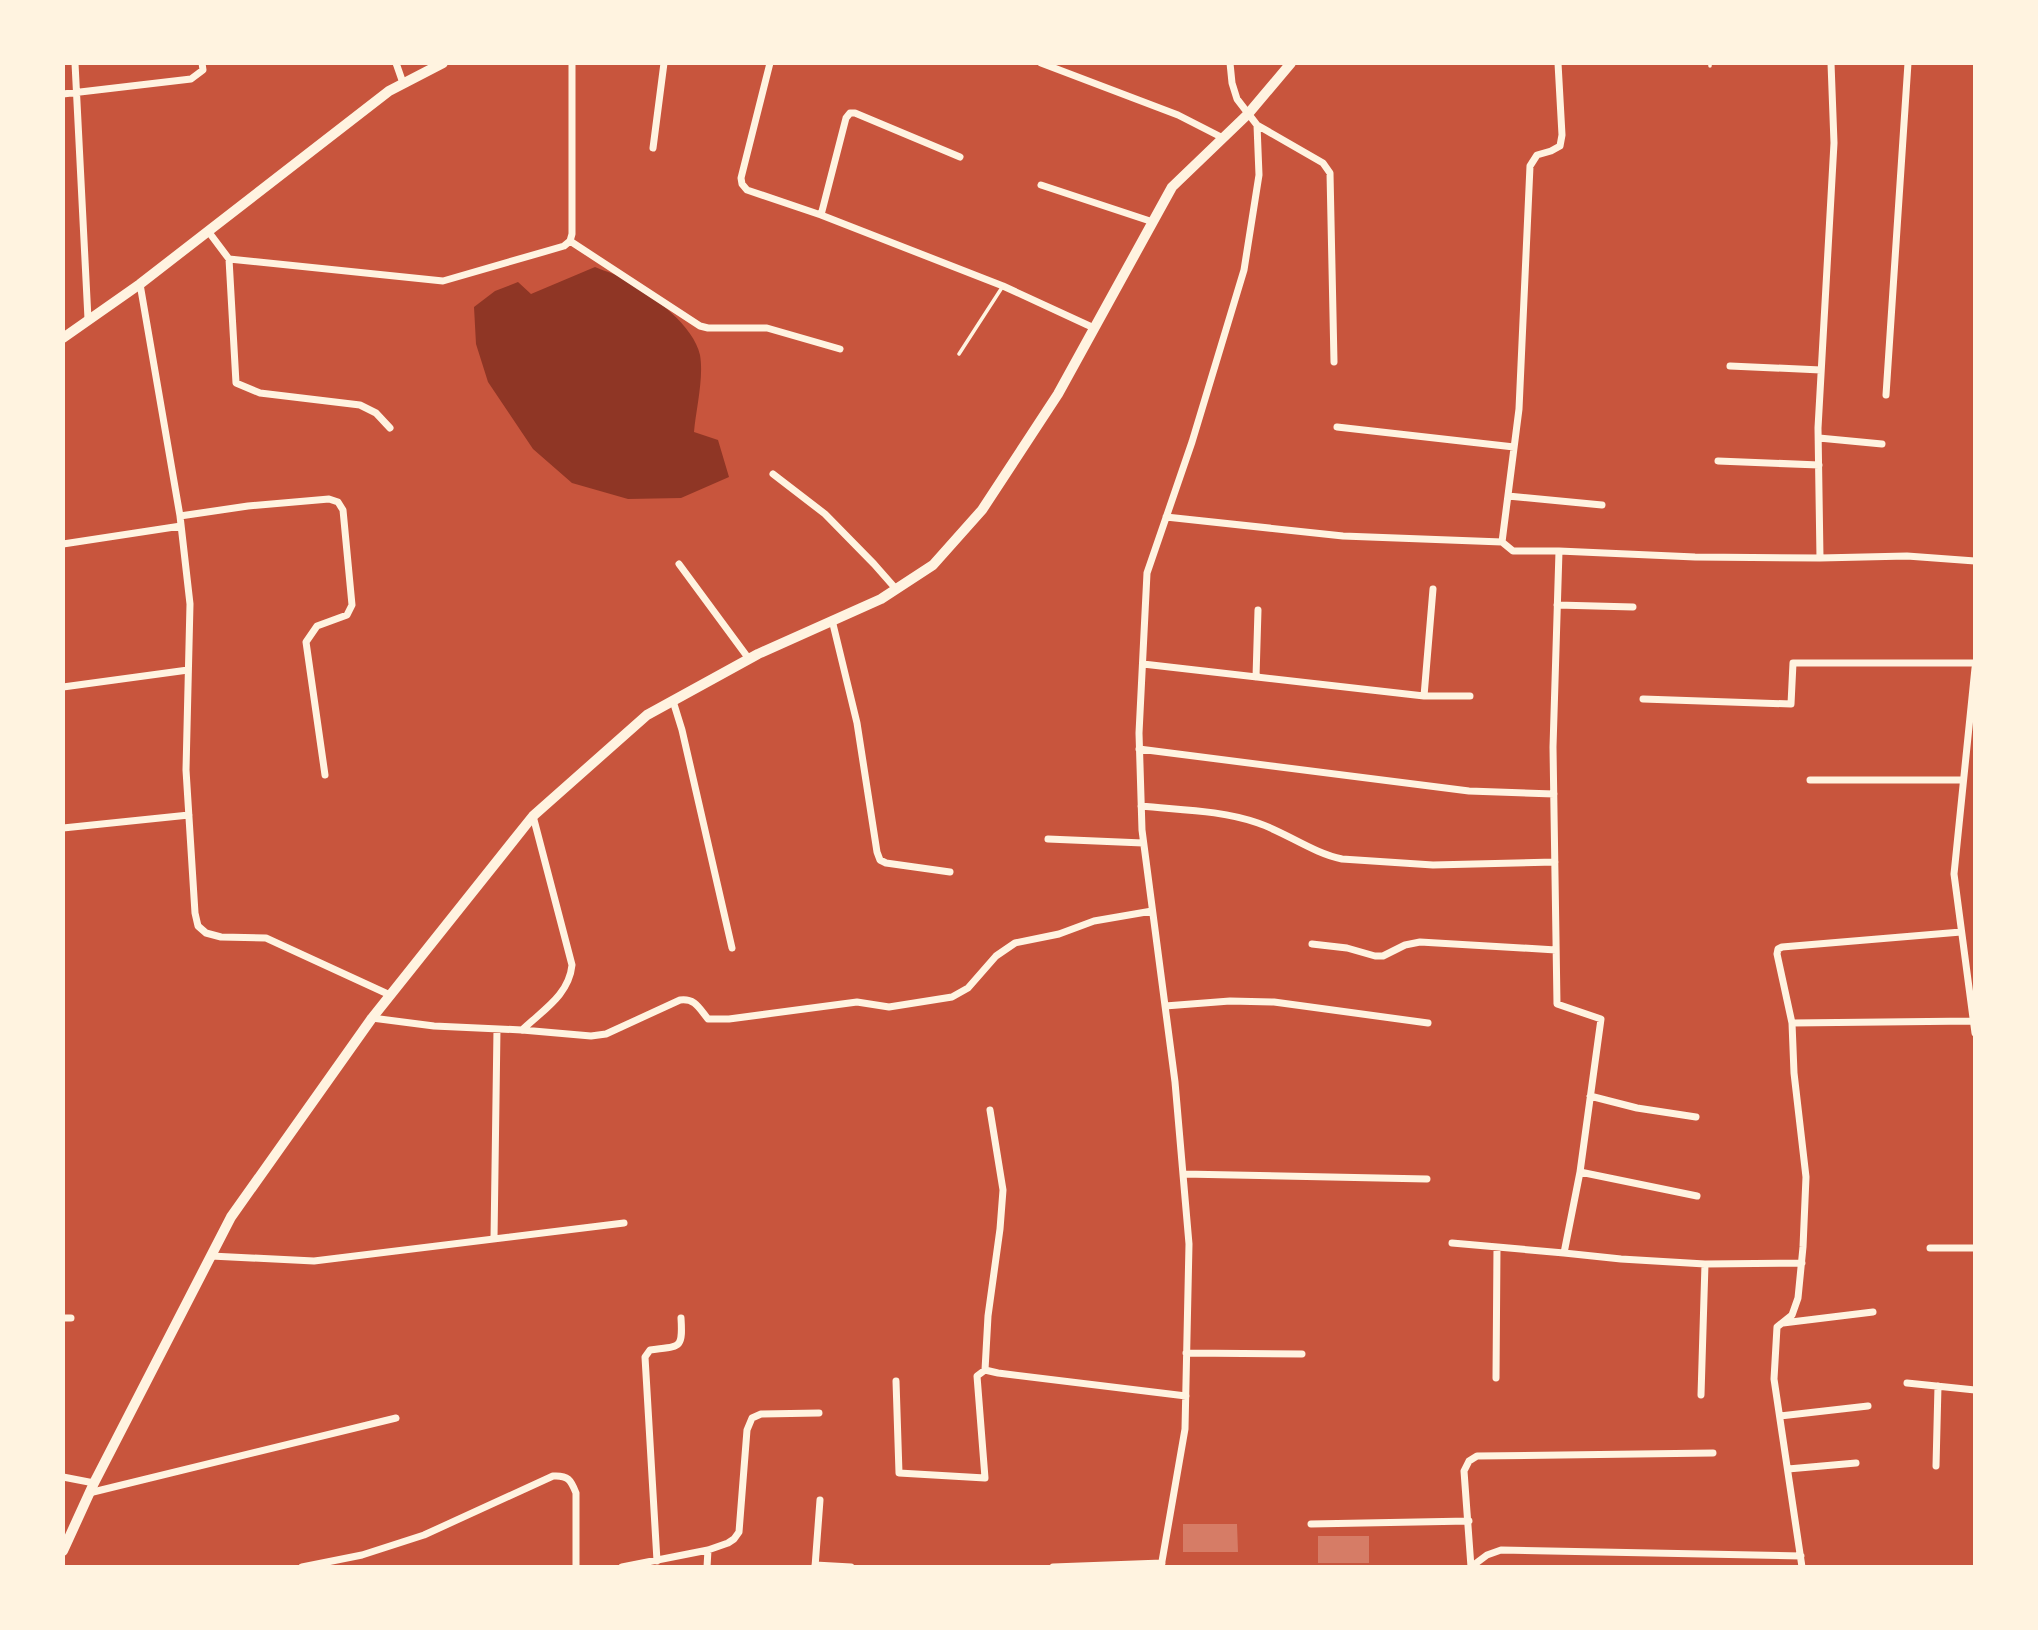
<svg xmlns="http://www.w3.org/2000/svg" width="2038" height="1630" font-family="Barlow,sans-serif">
	<rect width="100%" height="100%" fill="#c8553d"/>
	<!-- water -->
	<path fill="#8f3625" d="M595 267C606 272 620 275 630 282 654 297 694 326 700 355 704 378 696 409 694 432L718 440 729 477 681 498 628 499 572 483 533 449 488 382 476 344 474 307 495 291 518 282 531 294Z"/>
	<!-- building -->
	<path fill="#d67c66" d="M1183 1524H1237L1238 1552H1183Z
		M1318 1536H1369V1563H1318Z"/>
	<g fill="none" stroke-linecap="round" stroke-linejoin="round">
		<!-- service -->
		<path stroke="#fff3e0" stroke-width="3.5" d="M1710 66V63
			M959 354 1003 286"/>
		<!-- minor -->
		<path stroke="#fff3e0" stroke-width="7" d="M75 63 88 319
			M396 63 403 83
			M770 63 741 178 742 184 747 190 821 215
			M1041 63 1178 115 1223 138
			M1558 63 1562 135 1560 146 1551 151 1537 155 1530 166 1519 409 1502 542 1513 551H1559L1553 747 1557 1004 1601 1019 1580 1172 1564 1253 1621 1259 1705 1264 1802 1263
			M63 94 191 79 203 70 202 63
			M1257 125 1323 163 1330 173 1334 362
			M653 148 664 63
			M960 157 855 113H850L846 118 821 215 1003 286 1094 328
			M1041 185 1153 222
			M208 231 229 259 443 281 564 246 570 241 572 234V63
			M570 241 700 326 708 328H767L840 349
			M229 259 236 383 260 393 360 405 376 413 390 428
			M140 284 180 516 190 604 186 770 195 913 198 926 206 933 221 937 266 938 390 995
			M1730 366 1821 370
			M1886 395 1908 63
			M1337 427 1514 447
			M1819 438 1882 444
			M1718 461 1819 465
			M773 474 825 514 874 564 896 589
			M1508 496 1602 505
			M180 516 248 506 329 499 338 502 343 510 352 605 347 615 317 626 306 642 325 775
			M1166 517 1343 536 1502 542
			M63 544 181 526
			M1559 551 1695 557 1820 558 1907 556 1975 561
			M1820 558 1818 428 1834 143 1831 63
			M679 564 749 659
			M1557 605 1633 607
			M832 620 857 723 877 852 880 860 886 863 950 872
			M1143 664 1424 696H1470
			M1975 668 1954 874 1975 1033
			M1256 677 1258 610
			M63 687 188 670
			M1424 696 1433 589
			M1643 699 1791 704 1793 663H1975
			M673 701 682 730 732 948
			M1139 749 1469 791 1554 794
			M1810 780H1963
			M1141 806C1180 810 1221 810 1258 823 1287 833 1313 853 1342 859L1433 865 1555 862
			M63 828 189 815
			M1048 839 1143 843
			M1312 944 1347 948 1375 956H1383L1405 945 1420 942 1556 950
			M1165 1006 1230 1001 1274 1002 1428 1023
			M372 1018 434 1026 522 1030 591 1036 606 1034 680 1000C695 998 699 1008 708 1019H729L857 1002 889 1007 952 997 968 988 996 956 1015 943 1059 934 1094 921 1152 911
			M1792 1023 1777 954 1778 949 1782 947 1961 932
			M522 1030C543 1010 569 995 572 965L533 816
			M1590 1096 1637 1108 1696 1117
			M990 1110 1003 1190 1000 1229 988 1316 985 1370 998 1373 1186 1396
			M1580 1172 1697 1196
			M1183 1174 1427 1179
			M494 1239 497 1029
			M1452 1243 1564 1253
			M1930 1248H1975
			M211 1256 314 1261 624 1223
			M63 1318H71
			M1783 1323 1873 1312
			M1186 1353 1302 1354
			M1496 1378 1497 1247
			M896 1381 899 1473 985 1478 977 1376 985 1370
			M1907 1383 1975 1390
			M1701 1395 1705 1264
			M1780 1416 1868 1406
			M1936 1466 1938 1386
			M1788 1469 1856 1463
			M63 1477 94 1483
			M89 1493 396 1418
			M1311 1524 1469 1521
			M657 1561 645 1357 650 1350C680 1346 683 1350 681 1318
			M815 1565 851 1567
			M302 1567 362 1555 424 1535 553 1476C568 1475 571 1480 576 1493V1567
			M622 1567 708 1550 728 1543 734 1539 739 1532 747 1430 752 1418 761 1414 819 1413
			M707 1567 708 1550
			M815 1567 820 1500
			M1053 1567 1162 1563
			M1161 1567 1185 1429 1189 1244 1175 1082 1142 830 1139 733 1147 573 1192 442 1244 270 1259 175 1257 125 1237 99 1232 83 1230 63
			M1471 1567 1464 1471 1469 1461 1477 1456 1713 1453
			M1471 1567 1487 1555 1501 1550 1801 1556
			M1802 1567 1774 1379 1777 1327 1792 1315 1798 1298 1803 1247 1806 1177 1794 1073 1792 1023 1973 1021"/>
		<!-- tertiary -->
		<path stroke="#fff3e0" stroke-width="10" d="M63 338 140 284 389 91 443 63
			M63 1551 94 1483 231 1217 372 1018 533 816 647 715 758 654 881 599 933 565 982 510 1058 394 1172 187 1248 114 1291 63"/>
	</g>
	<!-- border -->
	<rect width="2038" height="1630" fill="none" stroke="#fff3e0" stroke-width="130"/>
</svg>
